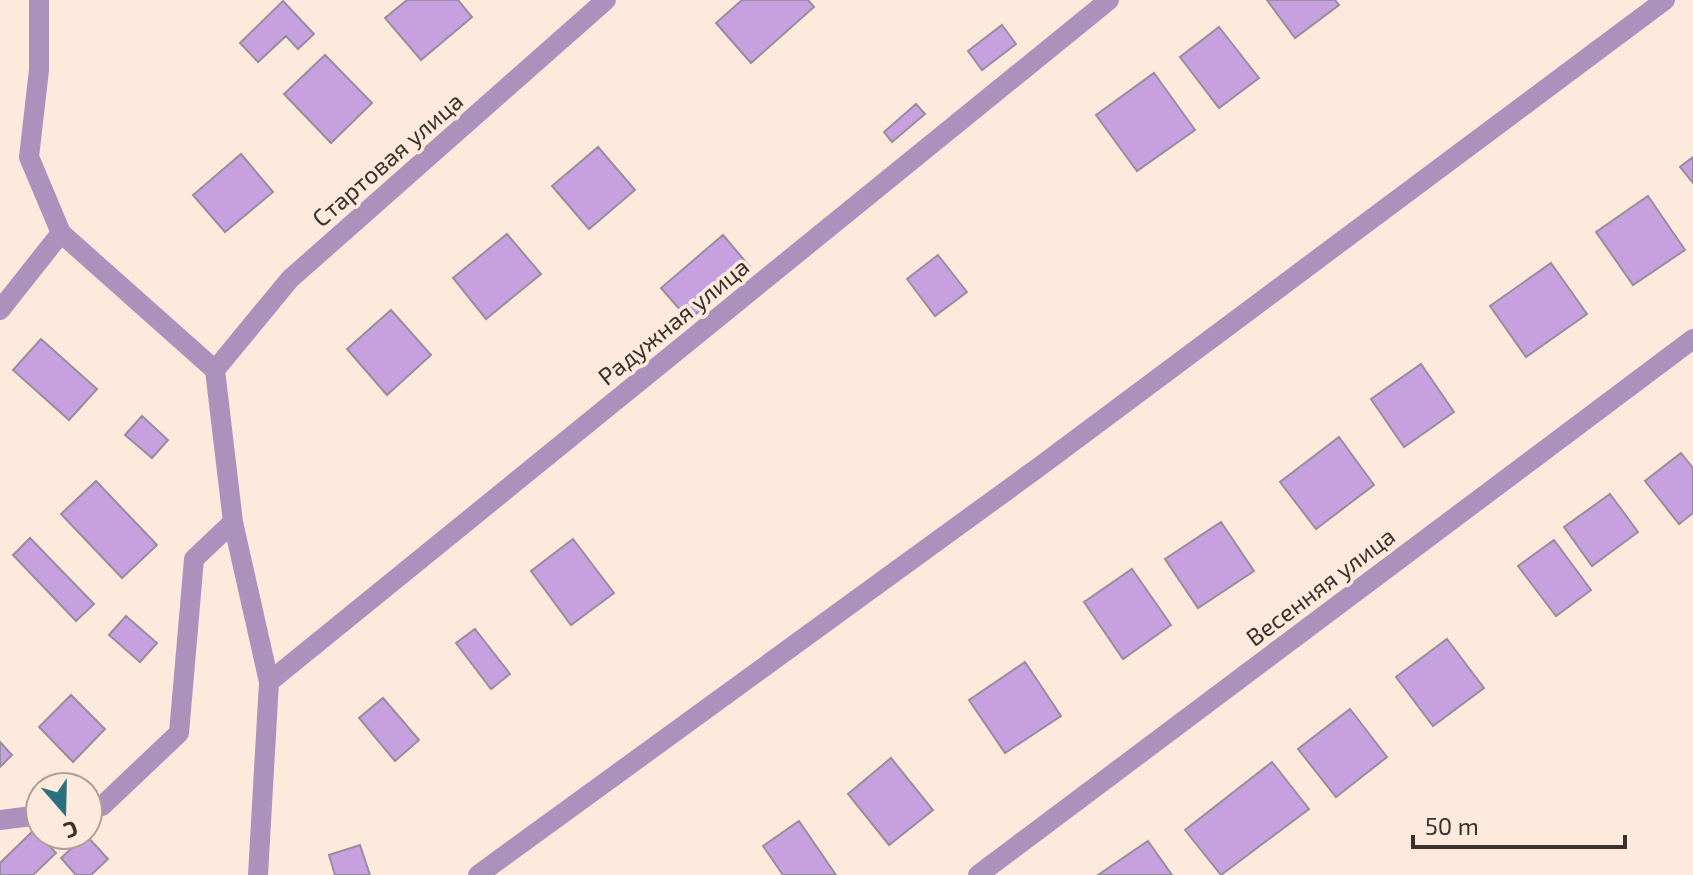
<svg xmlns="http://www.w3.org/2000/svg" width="1693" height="875" font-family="'Exo 2',sans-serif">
	<rect width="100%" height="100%" fill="#feeadc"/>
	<!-- building -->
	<path fill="#c7a0df" stroke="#988d9f" stroke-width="2" d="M407 0H458L472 17 421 60 385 18Z
		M742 0H808L814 7 751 63 716 23Z
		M1267 0H1335L1339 5 1295 38Z
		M283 1 314 34 298 49 286 36 258 62 240 43Z
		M1002 25 1016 44 982 70 968 51Z
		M1219 27 1259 78 1219 108 1180 57Z
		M325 55 372 103 331 143 284 94Z
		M1154 73 1195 130 1137 171 1096 115Z
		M916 104 925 114 892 142 884 132Z
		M598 147 635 190 589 229 552 186Z
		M241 154 273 192 225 232 193 195Z
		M1693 157V183L1680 167Z
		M1648 196 1685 250 1633 285 1596 232Z
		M507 234 541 274 486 319 453 278Z
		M723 235 750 267 689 320 661 288Z
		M938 255 967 292 935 316 907 279Z
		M1551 263 1587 314 1526 357 1490 306Z
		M391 310 431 355 387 395 347 349Z
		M41 339 97 389 69 420 13 370Z
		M1421 364 1454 412 1404 447 1371 399Z
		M142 416 168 440 152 458 125 435Z
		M1339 437 1374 485 1316 529 1280 482Z
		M1681 453 1693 468V513L1679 524 1645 481Z
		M96 481 157 545 122 578 61 514Z
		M1610 494 1638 532 1592 566 1564 527Z
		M1221 522 1254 571 1198 608 1165 559Z
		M30 538 94 604 76 621 13 555Z
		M573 539 614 593 571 625 531 571Z
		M1554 540 1591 590 1556 616 1518 566Z
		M1132 569 1171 625 1123 659 1084 602Z
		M126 616 157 643 140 662 109 635Z
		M475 629 510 674 491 689 456 643Z
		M1447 639 1484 688 1433 726 1396 677Z
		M1025 662 1061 716 1005 753 969 700Z
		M71 695 105 729 73 762 39 727Z
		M383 698 419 740 395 761 359 718Z
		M1350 709 1387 757 1336 797 1298 749Z
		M0 742 12 755 0 767Z
		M891 758 933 810 889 845 848 794Z
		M1272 762 1309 809 1221 875 1185 830Z
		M799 821 836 875H783L763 846Z
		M34 830 56 853 33 875H0V863Z
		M86 835 108 859 91 875H76L61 858Z
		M1148 841 1172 875H1098Z
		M360 845 370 875H335L329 855Z"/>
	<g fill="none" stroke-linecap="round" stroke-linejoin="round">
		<!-- minor -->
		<path stroke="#ad91bd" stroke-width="20" d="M39 0V70L29 157 61 233 215 370 233 522 269 682 258 875
			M0 310 61 233
			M215 370 290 279 606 0
			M269 682 1109 0
			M88 808 102 806 179 733 194 559 233 522
			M0 820 40 815
			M478 875 1039 467 1665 0
			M978 875 1693 339"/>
	</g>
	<g text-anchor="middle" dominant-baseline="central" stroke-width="7" stroke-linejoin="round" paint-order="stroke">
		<!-- street labels -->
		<g font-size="24" fill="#39322c" stroke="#feeadc">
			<text transform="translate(387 159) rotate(-41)">Стартовая улица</text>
			<text transform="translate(673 321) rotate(-39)">Радужная улица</text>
			<text transform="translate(1320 586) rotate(-37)">Весенняя улица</text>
		</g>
	</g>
	<!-- north arrow -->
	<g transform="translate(64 811) rotate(160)"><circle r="38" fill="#feeadc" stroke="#afa096" stroke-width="2"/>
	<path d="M0-6L14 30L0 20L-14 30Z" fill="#2a717e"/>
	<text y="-12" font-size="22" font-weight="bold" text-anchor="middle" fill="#39322c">С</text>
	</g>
	<!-- scale -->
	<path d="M1413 835v12h212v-12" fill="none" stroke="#39322c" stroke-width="4"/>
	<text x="1425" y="835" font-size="24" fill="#39322c" stroke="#feeadc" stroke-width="6" paint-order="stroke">50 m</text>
</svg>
